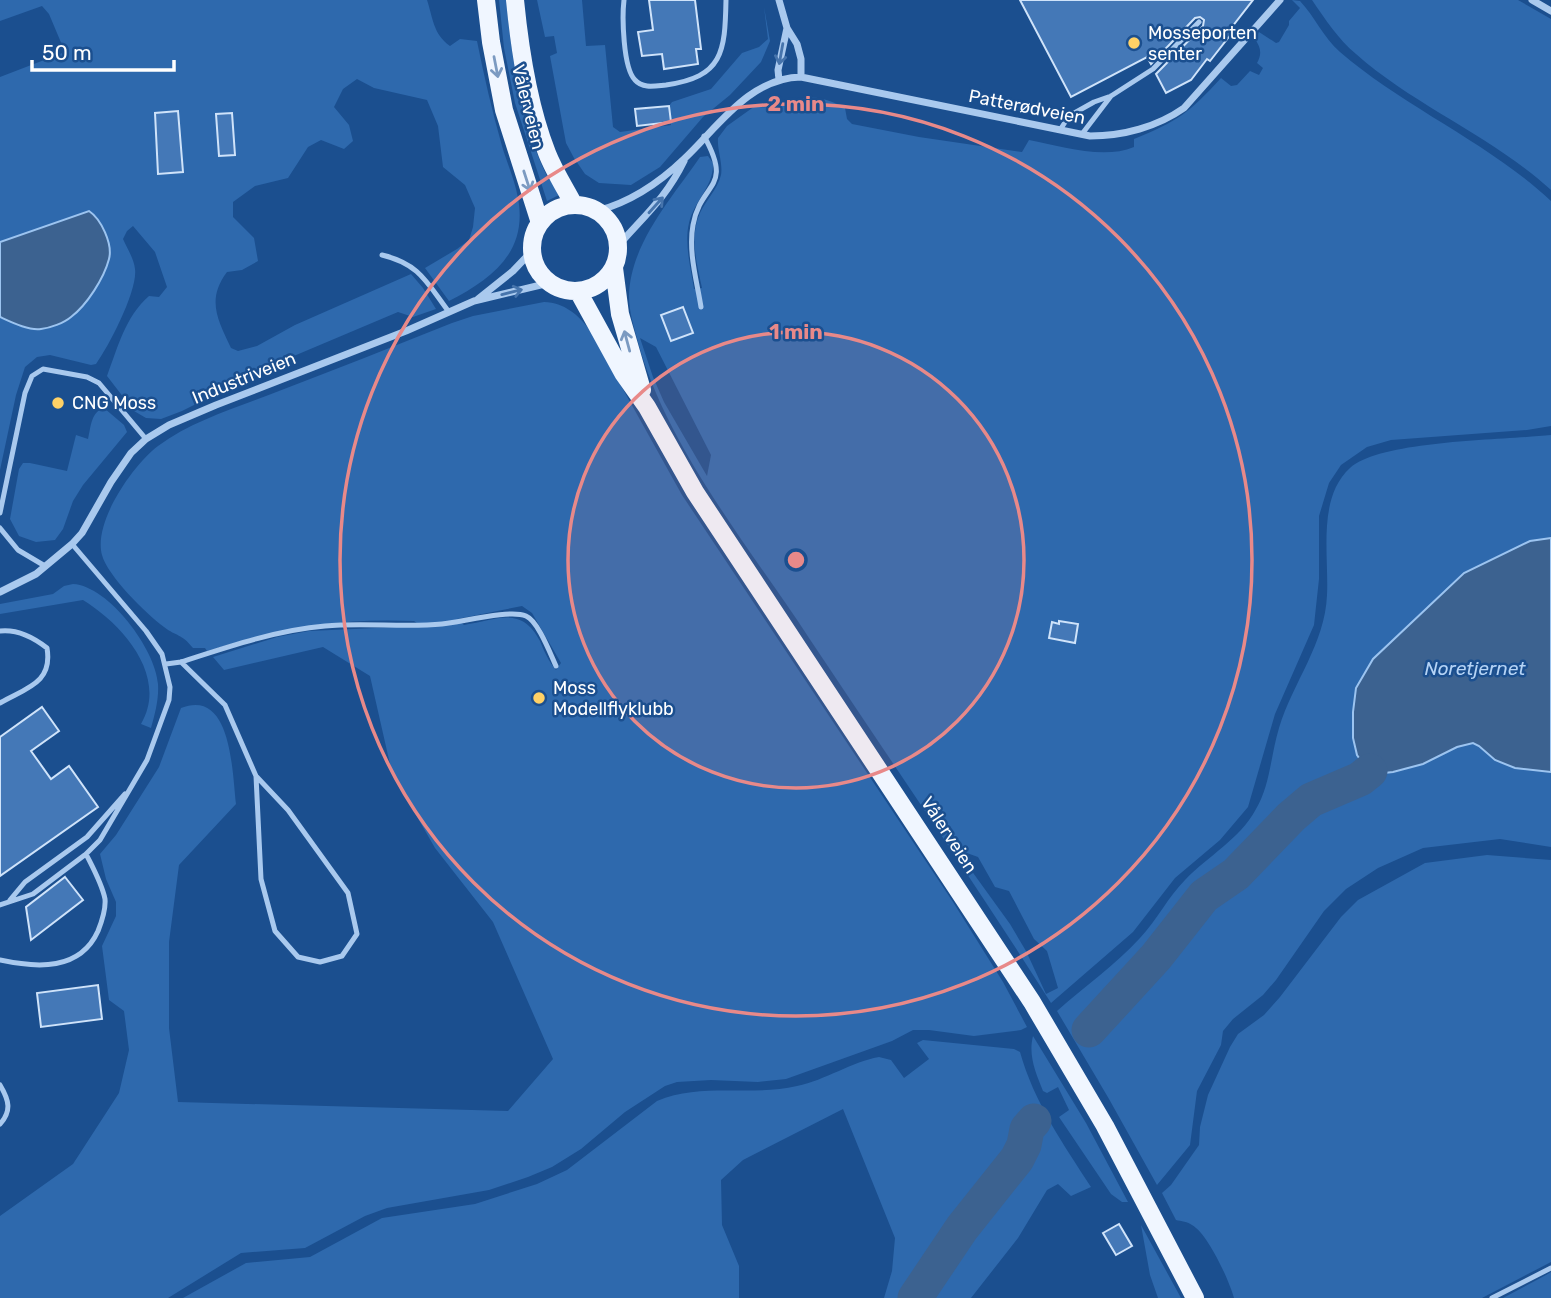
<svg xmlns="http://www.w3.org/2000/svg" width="1551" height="1298" font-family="Rubik,sans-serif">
	<rect width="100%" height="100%" fill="#1b4f8f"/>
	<!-- green -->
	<path fill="#2e69ad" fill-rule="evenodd" d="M0 0H427C433 18 433 34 450 46L460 39 477 41C484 76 492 111 502 146 507 163 515 181 518 198 528 252 492 279 449 301L425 268 457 249 469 240 473 227 475 208 465 185 443 167 438 126 427 100 374 88 357 79 343 89 334 107 349 125 353 141 344 149 321 140 308 147 288 178 255 186 233 202V217L254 238 258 261 242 270 227 272C206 300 218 320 231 348L238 351 257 346 295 325 411 274 423 288 436 309 413 317 398 312 282 361 182 411 161 419 146 418 134 411 107 376C118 347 125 317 149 296L159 297 167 287 155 252 133 226 127 231 123 239C127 248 134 259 135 269 138 290 109 346 96 364L91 365 50 355 37 357 25 367 16 395 0 470V317L38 330C52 322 74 314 85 302 104 280 116 255 102 228 99 221 95 215 89 211L0 242V77L65 52 49 14 42 6 0 21ZM177 111 183 172 158 173 155 113ZM231 113 235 154 220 156 216 114Z
		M499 0H506C512 58 520 119 545 172 549 180 556 187 559 195L547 201 515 103 504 48Z
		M537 0H582L586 46 605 45 613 127 620 132 671 125 669 106 672 102 711 89 742 53 759 47 768 39 764 7 770 41 761 62 730 95 703 117 660 167 631 185 599 183 585 174 574 158 566 143 550 56 557 53 554 36 545 37Z
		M1292 0 1300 1C1315 17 1323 37 1340 52 1405 108 1488 142 1551 201V426L1527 430 1391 440 1367 447 1341 465 1329 483 1319 516V579L1314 625 1275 714 1248 807 1220 840 1175 878 1133 932 1051 1003C973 880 890 760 809 638 750 548 666 446 638 342 634 327 629 312 629 296 630 244 672 198 700 157L708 156 713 163C714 186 694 201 689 223 684 244 691 269 694 289L702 288C697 264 689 237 700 213 706 200 717 190 721 175 723 163 717 150 718 138L727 126 755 106C773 111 789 100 806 98 820 96 833 102 845 108L847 119 852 124 919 137 1022 152 1029 140C1061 146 1103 160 1134 147V139C1178 121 1189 113 1221 78L1231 86 1237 85 1250 71 1259 75 1263 68 1257 63C1262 54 1261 48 1255 39L1259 32 1276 43 1279 42 1289 25V21L1300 8ZM640 338 656 347 711 455 707 476 664 402 653 377ZM958 852H964L978 857 995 887 1009 891 1034 939 1047 951 1058 988 1046 994 1026 951 1010 924Z
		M1312 0H1518L1551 19V190C1492 136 1416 107 1356 54 1338 39 1325 19 1312 0Z
		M544 302C565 303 577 314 590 330L682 495 953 902 1003 982 1027 1027 1021 1030 974 1036 929 1030H913L892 1041 786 1079 758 1082 711 1080 677 1082 665 1086 625 1112 581 1149 552 1167 528 1177 489 1190 387 1208 365 1216 305 1248 241 1253 168 1298H0V1216L73 1164 119 1093 129 1050 124 1011 109 1000 102 946 116 916V902L106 879 100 854 116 835 159 767 181 708C232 688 232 772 236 804L179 865 169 942V1028L178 1102 508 1111 553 1059 493 922 435 848 392 773 370 676 323 647 224 670 213 657 277 637 309 631 421 626 414 621C335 618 283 628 207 651L205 648H193C181 633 177 637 164 627 146 614 107 575 102 555 93 522 133 465 158 446 193 420 239 407 279 391 337 369 394 346 452 323L473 316ZM522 606 532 613 561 663 556 670C549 662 544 651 540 641 521 605 498 620 464 625L457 619Z
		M104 408 124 425 127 432 83 485 73 501 63 529 55 540 36 542 19 536 10 519 19 469 23 463H30L67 471 76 435 88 439C91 426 91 412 104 408Z
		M1551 435V847L1500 839 1423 848 1378 868 1346 889 1324 911 1276 980 1263 995 1233 1019 1223 1031 1221 1045 1197 1091 1190 1145 1157 1185 1109 1099 1057 1011C1084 987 1115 965 1140 938 1157 920 1168 897 1185 880 1208 856 1240 839 1256 809 1270 786 1271 754 1279 728 1293 682 1325 644 1327 595 1329 555 1317 498 1350 468 1381 440 1505 440 1551 435Z
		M73 584C109 586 156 650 158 684 159 699 155 714 151 728L141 724C169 676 122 624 83 600L0 614V604L53 594 64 586Z
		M1487 855 1551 860V1262L1482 1298H1234C1229 1280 1208 1234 1192 1225 1188 1222 1181 1221 1176 1220L1162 1193 1171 1185 1199 1145 1200 1127 1208 1095 1230 1047 1238 1034 1264 1015 1280 997 1341 917 1358 900 1425 863Z
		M1033 1036 1086 1123 1128 1202H1122L1111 1194 1059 1117 1069 1110 1058 1087 1047 1093 1043 1091C1036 1073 1028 1056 1033 1036Z
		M923 1040 1014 1049 1020 1052C1034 1102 1063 1144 1091 1187L1071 1196 1058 1184 1047 1190 1018 1238 971 1298H884L892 1271 895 1238 843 1109 743 1160 721 1180 722 1225 739 1266V1298H183L246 1263 310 1257 382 1218 475 1204 537 1184 567 1170 657 1101C702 1082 750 1097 797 1086 826 1080 851 1062 879 1057L891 1060 904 1078 929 1059 917 1043Z
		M1141 1225 1181 1298H1158L1150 1275Z
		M1551 1272V1298H1503L1546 1275Z"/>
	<!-- water -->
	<path fill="#3c6290" stroke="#9cc4f0" stroke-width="2" d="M89 211C101 219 113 244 109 259 104 278 87 305 71 317 64 323 50 328 41 329 29 331 11 322 0 317V242Z
		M1551 538V772L1515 768 1495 760 1479 746 1473 743 1457 747 1423 764 1393 772 1375 774 1366 768 1357 755 1353 738V712L1356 688 1373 659 1464 573 1530 541Z"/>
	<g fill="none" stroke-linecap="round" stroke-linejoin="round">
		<!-- river -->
		<path stroke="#3c6290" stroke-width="35" d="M1089 1030 1156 957 1204 896 1236 874 1291 817 1311 800 1360 779 1370 771
			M915 1298 962 1228 1017 1159 1024 1145 1027 1129 1034 1121"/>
	</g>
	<!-- building -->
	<path fill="#4478b7" stroke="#cfe3fa" stroke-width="2" d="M649 0H695L701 49H696L698 64 664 69 662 54 642 56 638 32 653 30Z
		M1020 0H1253L1232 27 1235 29 1210 61 1207 59 1191 80 1166 93 1156 74 1203 26 1204 20 1200 17 1195 18 1151 64 1147 57 1071 97Z
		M669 106 671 122 637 126 635 109Z
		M178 111 183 172 158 174 155 113Z
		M232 113 235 155 219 156 216 114Z
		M683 307 693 333 671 341 661 315Z
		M1059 621 1078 624 1075 643 1049 638 1052 622 1059 624Z
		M42 707 59 731 31 751 51 779 69 766 98 807 0 876V737Z
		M65 877 83 900 31 940 26 907Z
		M98 985 102 1019 41 1027 37 993Z
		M1119 1224 1132 1246 1116 1255 1103 1233Z"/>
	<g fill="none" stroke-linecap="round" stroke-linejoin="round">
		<!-- lane -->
		<path stroke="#a9c9ee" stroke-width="5" d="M624 0C622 17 623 68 635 80 643 89 655 86 666 85 723 77 725 52 726 0
			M1060 130 1069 116 1094 102 1111 96 1153 69 1199 22
			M1082 134 1111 96
			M382 255C420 264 427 283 449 312
			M701 307C697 281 688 252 693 225 701 181 734 190 704 136
			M0 513 25 393 32 376 43 369 87 377 99 383 146 439
			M0 528 18 550 45 566
			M0 631C18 629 33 637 47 648 53 683 26 688 0 703
			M181 662 225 705 256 776 261 879 275 931 298 957 320 962 342 956 357 934 348 893 288 810 256 776
			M166 664 181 662C227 647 277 630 325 626 364 622 404 628 442 624 462 622 510 609 526 616 538 621 550 653 556 666
			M10 900 25 882 87 837 125 794
			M0 905 33 894 86 854 100 840 147 760 169 700 170 687 162 654 146 631 72 544
			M0 960C37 968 80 971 98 931 102 921 106 910 105 899 102 884 93 868 86 854
			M0 1085C9 1100 12 1111 0 1124
			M1492 1298 1551 1268"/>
		<!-- street -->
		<path stroke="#a9c9ee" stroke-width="7" d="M779 0 787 28 797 44 801 59V77
			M1532 0 1551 11
			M779 80 778 70 787 28
			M597 211C631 202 659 183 684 159 718 127 749 78 801 77L1090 136C1123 136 1157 127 1184 108L1280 0
			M618 246C644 216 666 198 684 161
			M478 299 513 271 532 251
			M0 592 36 574 72 544 82 533 111 482 131 453 146 439 169 425 216 405 406 331 474 301 549 283"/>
		<!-- primary -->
		<path stroke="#f0f6ff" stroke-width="18" d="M486 0 491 42 504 110 540 223
			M515 0C520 51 528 105 547 153 554 171 565 188 574 205
			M532 248a43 43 0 1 1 86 0a43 43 0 1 1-86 0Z
			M614 268 620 314 642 390
			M578 291 623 373 647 407 695 492 1032 1002 1105 1126 1195 1298"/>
	</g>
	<!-- one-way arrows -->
	<defs><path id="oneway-shaft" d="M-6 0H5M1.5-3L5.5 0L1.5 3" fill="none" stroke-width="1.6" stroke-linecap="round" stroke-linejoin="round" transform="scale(1.75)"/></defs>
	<g stroke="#4674ac">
		<use href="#oneway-shaft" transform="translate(781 54) rotate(100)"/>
		<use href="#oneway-shaft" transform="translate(656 205) rotate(-48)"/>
		<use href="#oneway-shaft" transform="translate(512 292) rotate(-14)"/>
	</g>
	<g stroke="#7b9ac1">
		<use href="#oneway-shaft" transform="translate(496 67) rotate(79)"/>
		<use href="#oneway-shaft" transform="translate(527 181) rotate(72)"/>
		<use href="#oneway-shaft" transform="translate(627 341) rotate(-105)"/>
	</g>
	<!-- distance rings -->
	<circle cx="796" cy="560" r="228" fill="#e88989" fill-opacity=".12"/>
	<g fill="none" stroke="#e88989" stroke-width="3.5">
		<circle cx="796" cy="560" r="228"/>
		<circle cx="796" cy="560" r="456"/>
	</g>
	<!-- markers -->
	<g fill="#ffd166" stroke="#1b4f8f" stroke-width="2.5">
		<circle cx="1134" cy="43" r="7"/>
		<circle cx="58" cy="403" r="7"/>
		<circle cx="539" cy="698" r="7"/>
	</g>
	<g text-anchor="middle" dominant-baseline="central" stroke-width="5" stroke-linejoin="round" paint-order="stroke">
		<!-- poi labels -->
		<g font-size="18" fill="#fff" stroke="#1b4f8f" text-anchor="start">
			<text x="1148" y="33">Mosseporten<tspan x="1148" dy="21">senter</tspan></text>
			<text x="72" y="403">CNG Moss</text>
			<text x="553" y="688">Moss<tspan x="553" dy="21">Modellflyklubb</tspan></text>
		</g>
		<!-- street labels -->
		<g font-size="18" fill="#fff" stroke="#1b4f8f">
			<text transform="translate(528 107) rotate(76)">Vålerveien</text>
			<text transform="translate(1027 107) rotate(11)">Patterødveien</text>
			<text transform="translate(244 378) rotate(-22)">Industriveien</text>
			<text transform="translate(949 835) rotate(57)">Vålerveien</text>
		</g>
		<!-- water labels -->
		<g font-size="19" font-style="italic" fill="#b5d3f5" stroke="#1b4f8f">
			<text x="1475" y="668">Noretjernet</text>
		</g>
	</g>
	<circle cx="796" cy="560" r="10" fill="#e88989" stroke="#1b4f8f" stroke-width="3.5"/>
	<g font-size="21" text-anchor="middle" font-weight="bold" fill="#e88989" stroke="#1b4f8f" stroke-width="5" stroke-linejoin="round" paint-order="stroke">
		<text x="796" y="111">2 min</text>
		<text x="796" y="339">1 min</text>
	</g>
	<!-- scale -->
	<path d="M32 60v10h142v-10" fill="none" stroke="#ffffff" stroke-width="3.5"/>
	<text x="42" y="60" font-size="21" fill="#ffffff" stroke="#1b4f8f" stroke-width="5" paint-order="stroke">50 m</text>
</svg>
